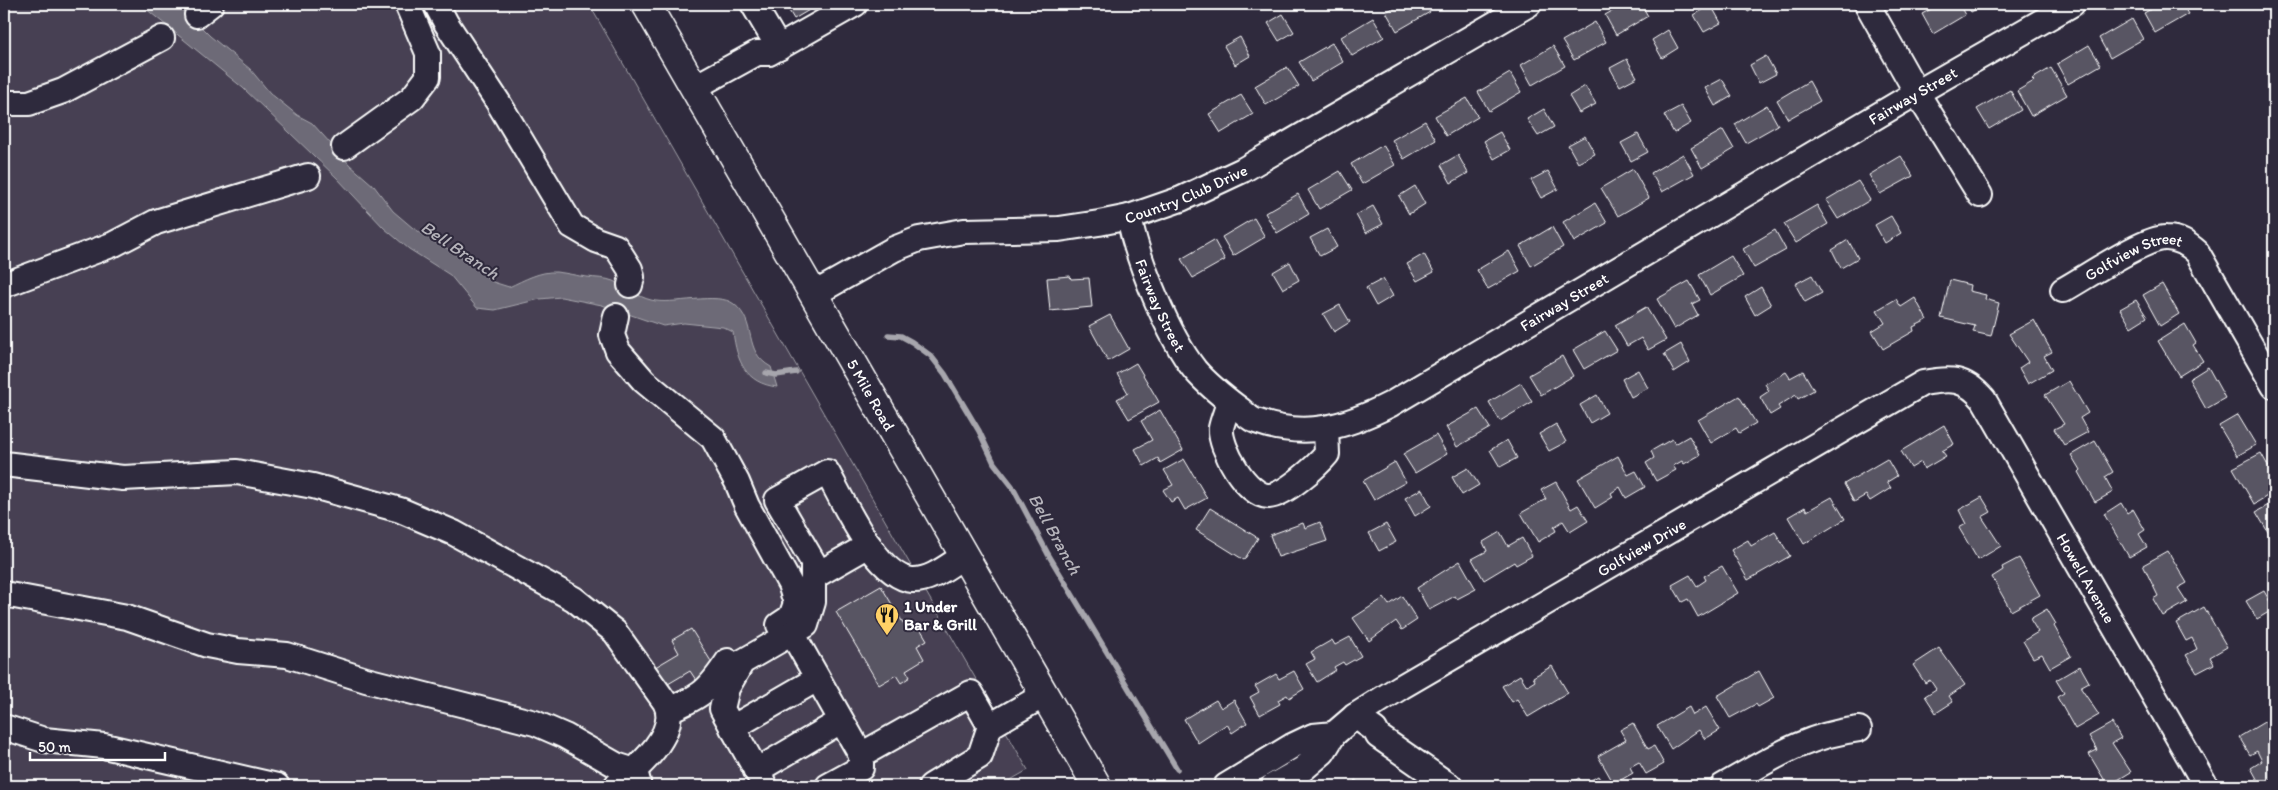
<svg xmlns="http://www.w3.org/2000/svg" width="2278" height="790" font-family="Itim,sans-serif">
	<rect width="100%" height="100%" fill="#2f2a3d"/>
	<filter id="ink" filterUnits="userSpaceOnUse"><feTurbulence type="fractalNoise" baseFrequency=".02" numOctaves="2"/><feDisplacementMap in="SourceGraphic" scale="10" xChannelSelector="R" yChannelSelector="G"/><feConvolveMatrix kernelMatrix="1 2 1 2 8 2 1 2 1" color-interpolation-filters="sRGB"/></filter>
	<g filter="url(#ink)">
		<!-- green -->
		<path fill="#464152" stroke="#a2a0a8" d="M4 4H589L1028 770 1000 786H4Z"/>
		<!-- water -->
		<path fill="#6d6a77" stroke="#a7a6ad" d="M140 4H178L210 36 250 69 270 93 297 115 312 123 350 165 374 186 393 211 413 228 465 259 493 282 509 287C524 280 540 271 556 272 567 273 577 276 587 277 595 278 606 278 613 281 626 287 638 297 651 300 672 306 718 291 734 304 758 323 742 351 771 367L777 387C745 383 737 361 733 332L723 327 684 323 663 326 602 305 561 297 540 299 495 310 477 308 450 275 409 249 384 228 337 178 243 88Z"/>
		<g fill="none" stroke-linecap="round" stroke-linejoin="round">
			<!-- stream -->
			<path stroke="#a7a6ad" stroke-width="5.5" d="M888 335 901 336 912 342 931 356 945 374 979 431 994 463 1012 486 1048 554 1177 769
				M766 373 776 375 796 372"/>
		</g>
		<!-- building -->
		<path fill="#595564" stroke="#fff" d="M785 4H838L820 14 816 6 794 19Z
			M1400 4H1425L1430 12 1397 31 1386 12Z
			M1625 4H1641L1648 16 1616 35 1605 15Z
			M1743 4H1764L1748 12Z
			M1940 4H1959L1965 15 1933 34 1922 14Z
			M1966 4H1986L1971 12Z
			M2160 4H2182L2188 14 2155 33 2144 13Z
			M1711 5 1721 23 1704 32 1694 15Z
			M1283 14 1294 32 1279 41 1268 23Z
			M1373 18 1384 37 1352 56 1341 37Z
			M2132 19 2143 39 2110 58 2099 38Z
			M1595 22 1606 42 1574 60 1562 41Z
			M1668 30 1678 48 1662 58 1652 40Z
			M1240 37 1250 56 1235 65 1224 46Z
			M1332 43 1343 62 1311 81 1299 62Z
			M2089 45 2101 65 2068 84 2057 64Z
			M1553 46 1565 66 1532 85 1521 65Z
			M1766 56 1776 74 1759 83 1750 65Z
			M1627 59 1637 77 1620 86 1610 68Z
			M1287 67 1299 86 1266 105 1255 86Z
			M2051 68 2067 95 2031 116 2017 91 2034 81 2032 79Z
			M1510 73 1521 92 1489 111 1478 92Z
			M1722 79 1732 96 1715 106 1705 88Z
			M1809 81 1820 101 1788 119 1777 100Z
			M1585 86 1596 104 1579 113 1569 96Z
			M2010 90 2021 110 1989 129 1977 109Z
			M1241 95 1253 114 1221 133 1209 114Z
			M1467 98 1478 117 1446 136 1435 116Z
			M1767 105 1778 125 1746 143 1735 124Z
			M1681 106 1691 123 1674 133 1664 115Z
			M1544 109 1554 127 1538 136 1527 119Z
			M1425 121 1436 140 1404 159 1392 140Z
			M1723 130 1734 149 1702 168 1691 148Z
			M1500 132 1510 150 1494 159 1484 141Z
			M1638 134 1648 152 1631 161 1621 143Z
			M1585 136 1595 154 1578 163 1568 145Z
			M1383 145 1395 165 1362 184 1351 164Z
			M1683 154 1694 174 1662 192 1651 173Z
			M1458 155 1468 173 1451 183 1441 165Z
			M1901 156 1913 176 1880 194 1869 175Z
			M1633 169 1649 198 1618 216 1601 188Z
			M1340 171 1352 190 1319 209 1308 190Z
			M1548 171 1558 189 1541 198 1531 180Z
			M1858 181 1870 200 1838 219 1826 200Z
			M1415 186 1425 204 1409 214 1399 196Z
			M1298 194 1309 214 1277 233 1265 213Z
			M1595 203 1607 223 1574 242 1563 222Z
			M1817 205 1828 224 1796 243 1784 224Z
			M1373 206 1383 224 1366 233 1356 215Z
			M1891 216 1901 233 1885 243 1875 225Z
			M1254 218 1265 237 1233 256 1222 237Z
			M1552 227 1563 247 1531 266 1520 246Z
			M1327 229 1337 247 1320 256 1310 238Z
			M1775 230 1786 250 1754 268 1743 249Z
			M1214 240 1225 260 1193 278 1181 259Z
			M1848 240 1858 258 1841 268 1832 250Z
			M1509 251 1520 271 1488 289 1477 270Z
			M1424 254 1434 272 1417 281 1407 264Z
			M1731 256 1743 276 1710 295 1699 275Z
			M1290 262 1299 280 1283 289 1273 272Z
			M1812 275 1822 293 1805 302 1795 284Z
			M1070 276 1071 279 1089 278 1092 307 1050 311 1047 278Z
			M1383 279 1393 296 1376 306 1366 288Z
			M1950 280 1970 285 1969 291 1986 295 1985 299 1999 303 1991 336 1973 332 1975 326 1941 318Z
			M1689 281 1700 300 1692 304 1698 315 1674 329 1657 299Z
			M2162 284 2179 314 2160 326 2143 295Z
			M1761 287 1771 305 1755 315 1745 297Z
			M1915 298 1927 320 1913 327 1914 331 1883 349 1872 331 1885 323 1877 310 1896 299 1901 307Z
			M2136 300 2147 317 2131 327 2120 309Z
			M1340 305 1350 322 1334 332 1323 314Z
			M1646 307 1666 340 1648 350 1641 338 1627 346 1615 325Z
			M1110 315 1129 349 1108 361 1089 326Z
			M2034 320 2052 352 2044 356 2052 370 2028 384 2019 368 2028 362 2009 334Z
			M2185 324 2196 343 2193 345 2203 361 2179 376 2158 341Z
			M1605 331 1617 350 1584 369 1573 350Z
			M1681 344 1690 362 1674 372 1664 354Z
			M1562 356 1573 376 1541 395 1529 375Z
			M1136 363 1159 402 1129 419 1117 399 1128 393 1117 374Z
			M2208 367 2225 398 2206 409 2189 379Z
			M1638 370 1648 388 1631 397 1622 379Z
			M1803 371 1814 390 1798 399 1796 395 1778 406 1780 409 1770 415 1760 397 1769 391 1765 384 1786 372 1790 378Z
			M2069 381 2088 413 2080 418 2088 432 2064 445 2054 429 2064 424 2045 395Z
			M1521 383 1532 402 1500 421 1489 402Z
			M1597 395 1607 413 1590 423 1580 405Z
			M1739 396 1756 423 1739 433 1736 428 1711 443 1698 420Z
			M1478 409 1490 428 1457 447 1446 427Z
			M1160 410 1183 450 1160 463 1158 458 1144 466 1135 449 1152 440 1141 421Z
			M2238 415 2256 445 2237 456 2219 426Z
			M1556 424 1566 442 1549 451 1539 434Z
			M1944 425 1954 444 1942 451 1946 456 1924 469 1921 462 1911 468 1901 451Z
			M1436 435 1447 454 1415 473 1403 454Z
			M1689 436 1700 455 1684 464 1682 461 1673 466 1676 470 1656 481 1646 463 1654 458 1651 451 1672 439 1675 444Z
			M1507 440 1517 458 1500 467 1490 450Z
			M2095 441 2113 472 2105 477 2113 492 2095 502 2078 472 2080 470 2071 455Z
			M2261 453 2271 471 2269 473 2274 482V492L2254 504 2233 468Z
			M1618 456 1628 475 1636 471 1645 487 1626 498 1620 487 1611 493 1613 497 1595 508 1578 479Z
			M1184 459 1207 498 1185 510 1178 498 1171 502 1163 490 1173 485 1164 470Z
			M1887 459 1897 476 1887 482 1891 488 1870 501 1866 495 1854 502 1844 484Z
			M1395 462 1406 482 1374 500 1363 481Z
			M1468 468 1479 485 1462 495 1452 477Z
			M1556 482 1571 509 1578 505 1588 521 1570 532 1563 521 1554 527 1556 531 1538 542 1521 513 1546 499 1541 490Z
			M1422 489 1431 506 1415 516 1405 498Z
			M1832 497 1845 519 1804 544 1788 517 1805 507 1807 511Z
			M1982 497 1991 512 1982 517 2001 546 1978 560 1959 528 1966 524 1959 510Z
			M2274 502V542L2256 512Z
			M2121 503 2127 513 2133 509 2145 530 2139 534 2147 547 2129 557 2104 514Z
			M1210 508 1258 538 1244 560 1196 530Z
			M1320 522 1327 541 1278 557 1270 535 1303 523 1305 528Z
			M1386 524 1396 542 1379 551 1369 533Z
			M1500 532 1508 546 1522 538 1532 556 1516 565 1514 562 1484 580 1472 559 1487 551 1483 542Z
			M1775 532 1790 556 1748 580 1731 550 1748 540 1751 546Z
			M2168 551 2187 583 2178 588 2187 602 2163 616 2153 599 2158 596 2143 565Z
			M2019 558 2040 595 2011 611 1992 577 2003 570 2002 567Z
			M1460 561 1476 589 1457 599 1455 596 1429 610 1417 588Z
			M1722 566 1738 593 1698 617 1688 599 1682 602 1672 585 1690 575 1697 586 1706 580 1704 576Z
			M881 586 908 631 918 625 927 640 917 646 924 659 906 670 910 677 901 683 896 675 879 685 836 612Z
			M2264 591 2274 609 2257 619 2246 601Z
			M1402 596 1417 620 1402 630 1396 621 1369 641 1353 618 1384 598 1389 605Z
			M2204 607 2227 647 2210 657 2214 664 2197 673 2186 655 2197 649 2192 638 2186 641 2176 623Z
			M2047 609 2056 624 2054 626 2071 656 2050 668 2042 654 2033 658 2023 641 2038 632 2030 619Z
			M691 629 717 671 698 683 690 671 663 687 652 669 679 653 672 640Z
			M1350 637 1361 656 1345 665 1343 662 1334 667 1336 670 1317 682 1306 664 1315 659 1311 652 1332 640 1335 645Z
			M1939 648 1965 685 1949 696 1953 702 1936 713 1925 696 1936 689 1930 680 1925 683 1913 665Z
			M1552 666 1568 693 1528 717 1517 699 1512 702 1502 686 1520 675 1527 686 1535 681 1533 677Z
			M2080 666 2089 682 2080 687 2099 715 2075 729 2057 697 2064 693 2056 680Z
			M1294 671 1304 689 1289 698 1287 695 1278 700 1280 704 1260 715 1250 697 1259 692 1255 686 1276 674 1279 679Z
			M1759 671 1774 698 1758 707 1756 704 1730 718 1717 696Z
			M1216 700 1221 708 1234 700 1247 723 1232 733 1227 724 1198 743 1184 719Z
			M1689 707 1693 715 1706 707 1720 730 1705 739 1699 730 1671 749 1657 726Z
			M2271 718 2274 723V779L2261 786 2251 768 2262 761 2257 751 2250 755 2239 737Z
			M1633 723 1648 749 1654 746 1664 764 1646 774 1639 762 1630 767 1633 773 1614 784 1598 756 1626 740 1620 730Z
			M2112 723 2121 738 2112 743 2131 772 2108 786 2089 754 2097 750 2089 736Z
			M1598 776 1604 786H1566L1579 778 1583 785Z
			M1355 780 1364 786H1350Z"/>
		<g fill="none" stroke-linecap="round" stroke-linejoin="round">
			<!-- minor casing -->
			<g stroke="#fff" stroke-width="28">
				<g id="minor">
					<path d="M436 4 446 23 498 102 572 226 596 240 616 247 630 269 632 277 630 285"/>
					<path d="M753 4 779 48"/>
					<path d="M1867 4 1917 93 1980 195"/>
					<path d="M197 15 211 4"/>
					<path d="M695 87 757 53H769L855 4"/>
					<path d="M4 103H29L63 91 162 38"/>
					<path d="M344 147 412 98 428 77V53L407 4"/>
					<path id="s1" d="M1129 217C1137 259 1168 336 1195 370 1208 385 1222 396 1238 408 1244 412 1249 419 1256 421 1305 439 1346 427 1391 404L1899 103 2072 4"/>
					<path d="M4 285 114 244 156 222 308 176"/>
					<path id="s2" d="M2063 290C2085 278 2145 237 2166 238 2179 238 2188 244 2197 252L2274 386"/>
					<path id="s3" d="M814 294 894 249 919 239 964 231 1059 229 1099 223 1129 217 1181 199 1243 170 1529 4"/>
					<path d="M616 316 612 335 618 351 644 381 713 438 737 482 747 506 790 584 796 603 791 617 779 625"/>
					<path d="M1229 402C1227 410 1223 419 1221 428 1219 447 1247 497 1269 496 1285 495 1317 466 1327 454L1326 428"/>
					<path d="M4 464 123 478 237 472 313 486 400 510 454 533 574 599 615 632 665 702C681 732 637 769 616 786"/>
					<path d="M813 577 869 545"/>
					<path d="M4 594 127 617 207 645 238 651 287 655 366 680 535 723 565 736 616 765 635 771 638 782"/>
					<path d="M792 633 861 755 971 693 990 726"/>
					<path d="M669 710C702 696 708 691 728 661"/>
					<path d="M1355 716 1375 730 1378 736 1450 786"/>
					<path d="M4 727 44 740 104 746 277 786"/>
					<path d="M732 728 817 679"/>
					<path d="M756 771 841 721"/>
					<path d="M765 786 722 709 727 688 742 662 806 625 813 602V562L777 500 827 472C843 500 876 577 912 580 931 581 949 565 964 556"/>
					<path d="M828 786 861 768V755"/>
					<path d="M931 786 980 756 990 726 1044 695"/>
					<path d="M1226 786 1292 746 1313 736 1334 734"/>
					<path id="s4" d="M1273 786 1303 769 1323 752 1334 734 1355 716 1401 687 1923 383C1950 378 1965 377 1984 400L2206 786"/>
					<path d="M1723 786C1771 759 1803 736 1859 729"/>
				</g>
			</g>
			<!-- major casing -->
			<g stroke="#fff" stroke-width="31">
				<g id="major">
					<path id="s5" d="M646 4 1097 786"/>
				</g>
			</g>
			<!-- minor -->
			<use href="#minor" stroke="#2f2a3d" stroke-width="24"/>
			<!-- major -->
			<use href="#major" stroke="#2f2a3d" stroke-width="28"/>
		</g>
	</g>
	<!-- icons -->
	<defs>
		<g id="restaurant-pin" transform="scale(1.25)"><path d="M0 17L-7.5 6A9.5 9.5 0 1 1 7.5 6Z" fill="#ffd166" stroke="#2f2a3d"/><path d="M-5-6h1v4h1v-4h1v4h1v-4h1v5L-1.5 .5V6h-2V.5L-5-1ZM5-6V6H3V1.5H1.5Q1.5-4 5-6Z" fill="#111"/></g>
	</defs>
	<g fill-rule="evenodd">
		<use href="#restaurant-pin" x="887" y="615"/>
	</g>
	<g text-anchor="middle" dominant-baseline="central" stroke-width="4" stroke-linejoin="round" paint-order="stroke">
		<!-- street labels -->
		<g font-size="16" fill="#fff" stroke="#2f2a3d">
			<text stroke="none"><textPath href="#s1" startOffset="994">Fairway Street</textPath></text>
			<text stroke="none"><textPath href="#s3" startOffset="392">Country Club Drive</textPath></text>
			<text stroke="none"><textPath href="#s2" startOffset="80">Golfview Street</textPath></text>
			<text stroke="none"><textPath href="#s1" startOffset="589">Fairway Street</textPath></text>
			<text stroke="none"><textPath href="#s1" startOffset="94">Fairway Street</textPath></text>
			<text stroke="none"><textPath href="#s5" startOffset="451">5 Mile Road</textPath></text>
			<text stroke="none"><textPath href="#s4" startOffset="442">Golfview Drive</textPath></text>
			<text stroke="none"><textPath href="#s4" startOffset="1041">Howell Avenue</textPath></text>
		</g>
		<!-- poi labels -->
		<g font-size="16" font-weight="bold" fill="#fff" stroke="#2f2a3d" text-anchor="start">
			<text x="904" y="606">1 Under<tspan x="904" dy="18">Bar &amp; Grill</tspan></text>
		</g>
		<!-- water labels -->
		<g font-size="18" font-style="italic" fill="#b6b4bb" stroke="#2f2a3d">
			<text transform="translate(460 250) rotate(34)">Bell Branch</text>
			<text transform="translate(1055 534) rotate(61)">Bell Branch</text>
		</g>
	</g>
	<!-- margin -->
	<rect width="2278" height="790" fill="none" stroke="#2f2a3d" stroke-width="20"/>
	<rect x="10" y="10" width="2258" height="770" fill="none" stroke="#fff" stroke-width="2" filter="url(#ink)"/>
	<!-- scale -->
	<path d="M30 752v8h135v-8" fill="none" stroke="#ffffff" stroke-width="2.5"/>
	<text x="38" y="752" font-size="15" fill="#ffffff" stroke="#2f2a3d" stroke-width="4" paint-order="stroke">50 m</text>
</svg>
